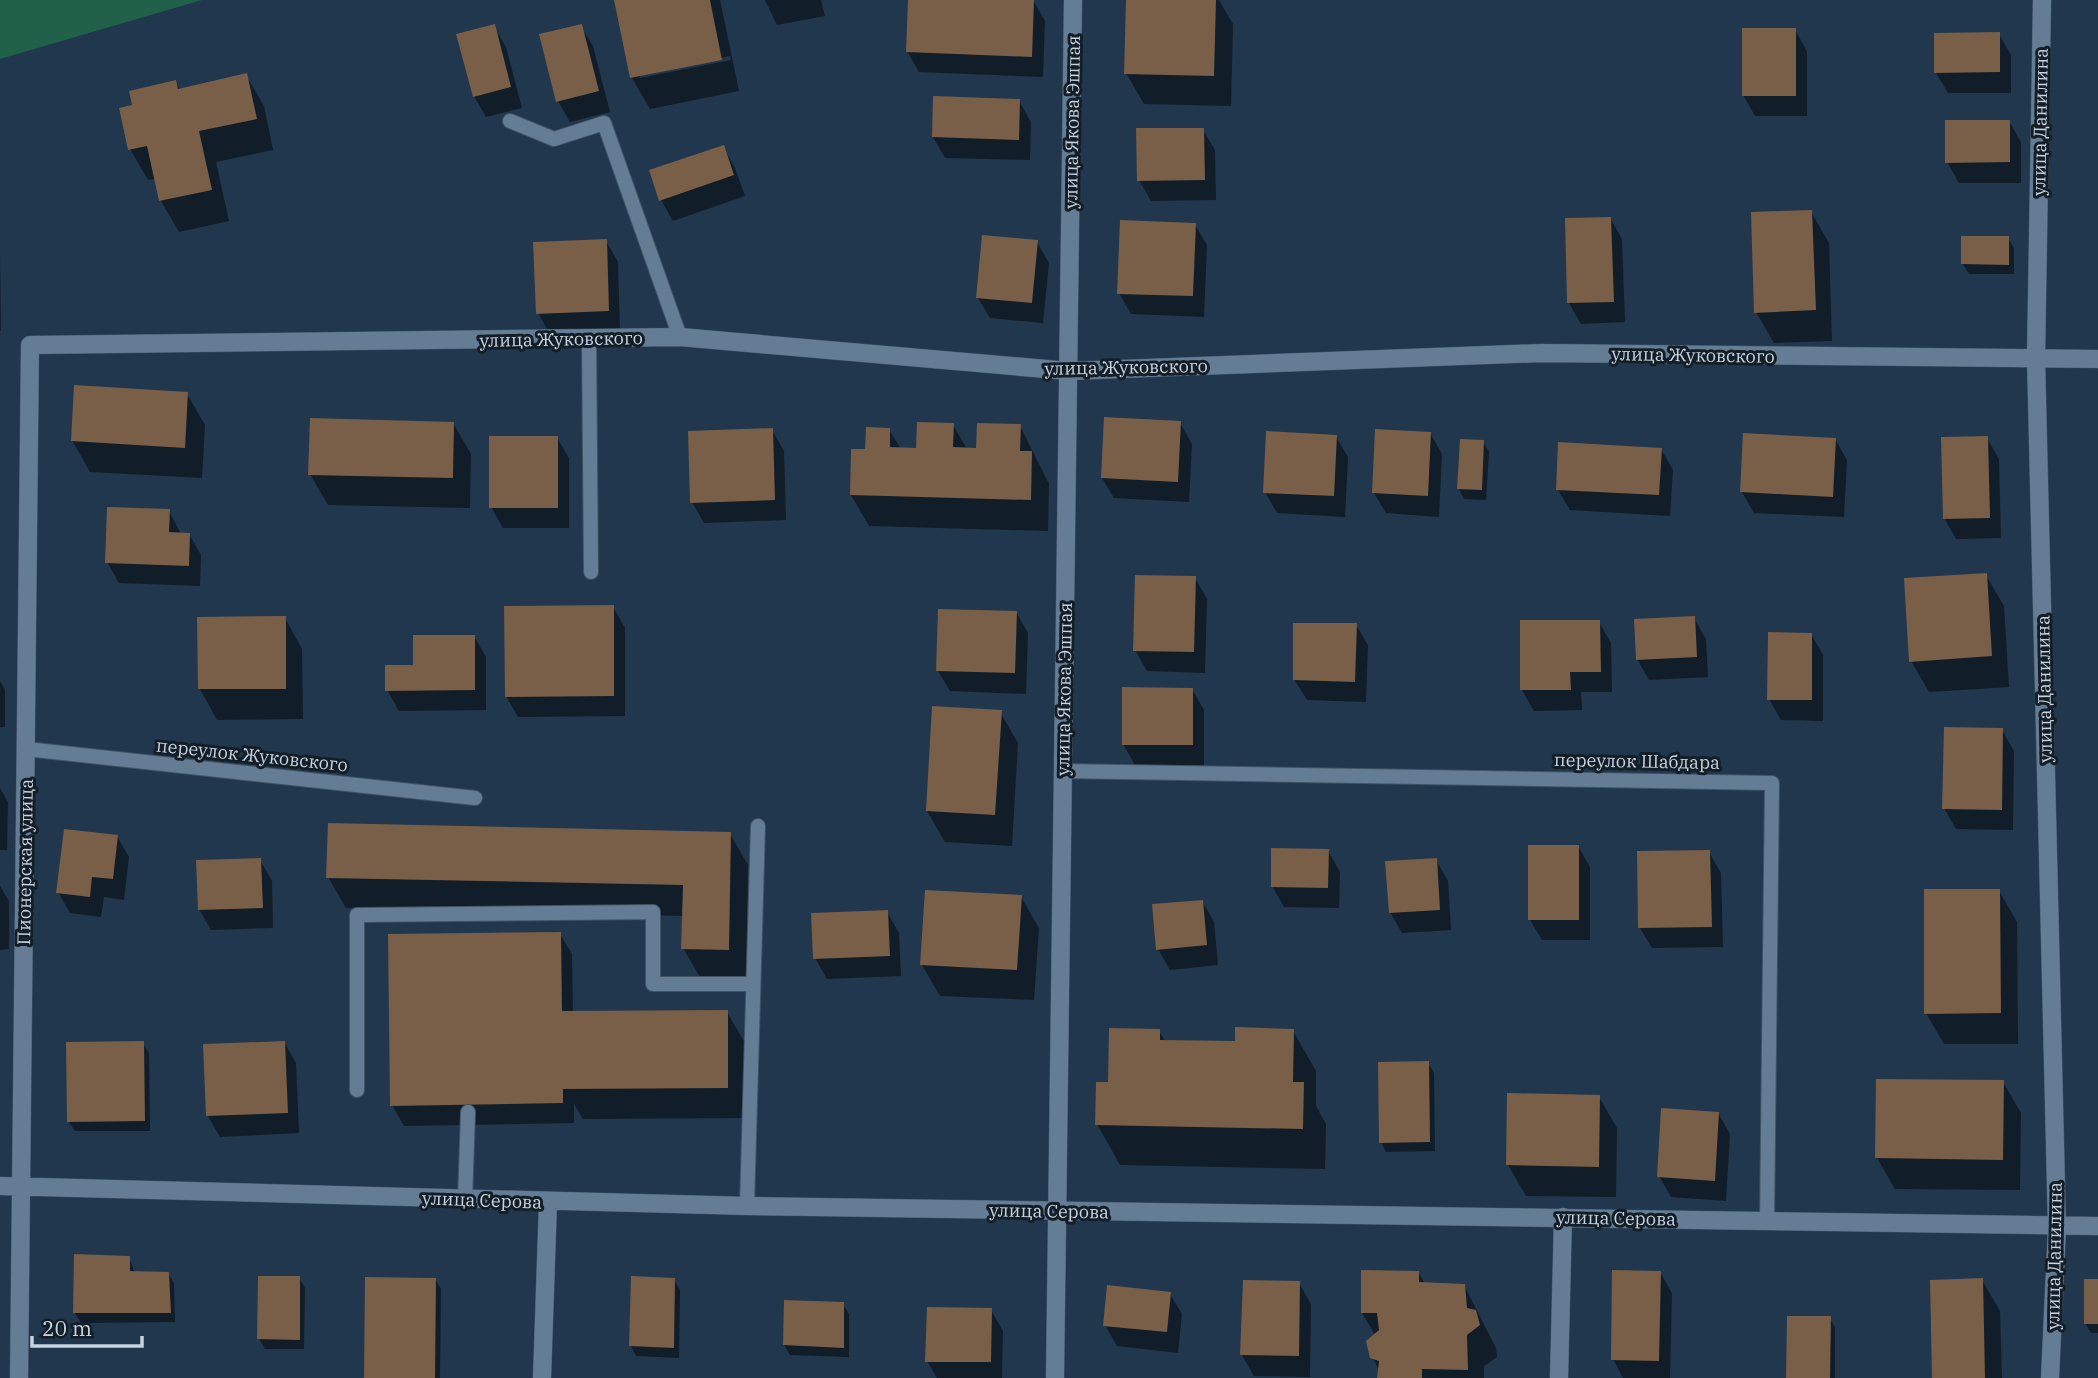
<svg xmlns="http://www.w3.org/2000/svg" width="2098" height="1378" font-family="'IBM Plex Serif',serif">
	<rect width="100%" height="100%" fill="#20374d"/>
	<!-- grass -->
	<path fill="#226149" d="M0 0H202L0 59Z"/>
	<!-- shadow -->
	<path fill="#0007" fill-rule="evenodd" d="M616 0H720L739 91 650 109 632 78ZM730 56 731 60 640 78V74Z
		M765 0H821L825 16 777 25Z
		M910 0H1033L1045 21 1043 77 919 72 907 51Z
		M1128 0H1219L1233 24 1231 106 1144 104 1126 73Z
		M494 26 506 47 522 108 486 117 474 96Z
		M581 26 593 46 610 112 570 122 558 101Z
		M1795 30 1807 51V116H1755L1743 95Z
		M1999 34 2011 55V93H1948L1936 73Z
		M246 75 264 106 273 150 216 162 229 221 179 232 161 201 156 179 148 180 130 149 134 106 176 82 180 90Z
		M1019 101 1031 122 1030 160 945 158 933 137Z
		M2009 121 2021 142V183H1959L1947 162Z
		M1203 130 1215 150 1216 200 1151 201 1139 180Z
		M723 147 735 168 745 196 673 221 661 200 651 172Z
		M1811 212 1829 243 1832 341 1774 343 1756 312Z
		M1610 218 1622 239 1625 322 1581 324 1569 303Z
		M1195 225 1207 245 1204 317 1131 314 1119 293Z
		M2008 238 2014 248V274H1969L1963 264Z
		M606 241 618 262 620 332 550 334 538 313Z
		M1037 242 1049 263 1043 323 990 318 978 298Z
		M0 250 1 331H0Z
		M187 394 205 425 202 478 90 472 72 440Z
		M453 423 471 454 470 508 328 505 310 474Z
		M1180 423 1192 444 1189 502 1114 498 1102 478Z
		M953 425 967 449H978L1020 426 1049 484 1048 531 869 526 851 495 867 451 889 430 901 449H918Z
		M772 430 784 451 786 520 704 523 692 502Z
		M1430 433 1442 454 1439 517 1386 513 1374 493Z
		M1336 437 1348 457 1345 517 1277 513 1265 492Z
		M557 438 569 458V528H503L491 507Z
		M1987 438 1999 459 2001 538 1956 539 1944 518Z
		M1835 439 1847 460 1844 517 1754 513 1742 492Z
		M1483 442 1489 452 1486 500 1464 499 1459 489Z
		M1661 449 1673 470 1670 516 1570 510 1558 490Z
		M169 511 181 534H189L201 555 200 586 119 583 107 562Z
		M1986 575 2004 606 2009 687 1929 692 1911 661Z
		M1195 578 1207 599 1205 673 1147 671 1135 650Z
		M613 607 625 628V716L518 717 506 696Z
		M1016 612 1028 633 1026 694 950 691 938 671Z
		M285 618 302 649 303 719 217 720 200 689Z
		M1694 618 1706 639 1708 677 1649 680 1637 659Z
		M1599 622 1611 643 1612 692H1581L1582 710 1534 711 1522 690Z
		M1356 625 1368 645 1366 702 1307 700 1294 679Z
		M1811 634 1823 655V721L1781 720 1769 699Z
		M474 636 486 657V710L399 711 387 690 415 666Z
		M0 681 5 690V727H0Z
		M1192 689 1204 710V765H1135L1123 744Z
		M1000 712 1018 743 1012 846 945 842 927 811Z
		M2002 730 2014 751 2013 830 1956 829 1944 808Z
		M0 788 8 802 7 850H0Z
		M730 834 748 865 746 981 701 979 683 948 684 916 346 908 328 877Z
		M117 836 129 857 124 900 104 897 101 917 70 913 58 892Z
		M1578 846 1590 867V940H1542L1530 920Z
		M1328 851 1340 872 1339 908 1284 907 1272 886Z
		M1709 852 1721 873 1723 947 1652 948 1640 928Z
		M260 860 272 881 273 928 211 930 199 909Z
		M1436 860 1448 881 1451 930 1402 933 1390 912Z
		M0 886 9 901V949L0 950Z
		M1999 891 2017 922 2018 1044H1944L1926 1013Z
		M1021 897 1039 928 1034 1000 940 996 922 965Z
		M1202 901 1214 922 1218 965 1170 970 1158 949Z
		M887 912 899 933 901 976 827 979 815 958Z
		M560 934 572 954 573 1013 727 1012 745 1043V1118L583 1119 574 1104V1123L404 1126 392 1105Z
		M1159 1031 1165 1041 1236 1043 1293 1031 1316 1071V1106L1326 1124 1325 1169 1120 1165 1097 1124 1109 1084Z
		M284 1042 296 1063 299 1133 220 1137 208 1116Z
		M143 1043 149 1053 150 1131H75L69 1122Z
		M1428 1063 1434 1073 1435 1151 1386 1152 1381 1142Z
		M1878 1081 2003 1082 2021 1113 2020 1190 1895 1189 1877 1158Z
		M1599 1097 1617 1128 1616 1197 1526 1196 1508 1165Z
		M1718 1113 1730 1134 1726 1201 1671 1197 1659 1176Z
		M129 1258 135 1273H168L174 1283 175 1322 81 1323 75 1313Z
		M1418 1272 1425 1284 1464 1285 1496 1348 1497 1357 1484 1366V1378H1379V1370L1372 1357 1375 1335 1362 1313Z
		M1660 1272 1672 1293 1670 1378H1623L1613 1359Z
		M299 1278 305 1288 304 1349H265L259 1339Z
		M435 1279 441 1289 440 1378H366Z
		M674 1280 680 1290 679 1358 636 1356 631 1346Z
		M1982 1280 2000 1311 2002 1378H1933Z
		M2098 1281V1333H2091L2085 1323Z
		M1299 1283 1311 1304 1310 1377 1254 1376 1242 1355Z
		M1170 1294 1182 1314 1178 1353 1117 1346 1105 1325Z
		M843 1304 849 1314V1357L790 1355 784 1345Z
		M991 1310 1003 1331 1002 1378H937L927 1361Z
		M1830 1318 1835 1328V1378H1788Z"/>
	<!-- building -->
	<path fill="#795e48" d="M614 0H710L722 60 630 78Z
		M908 0H1034L1032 57 906 52Z
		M1126 0H1216L1214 76 1124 74Z
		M495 24 511 87 473 97 456 34Z
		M582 24 599 91 556 102 539 34Z
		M1742 28H1796V96H1742Z
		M2000 32V72L1934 73V33Z
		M247 73 257 119 199 131 212 190 159 201 147 146 128 150 119 108 132 105 129 91 176 80 178 89Z
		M933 96 1020 99 1019 140 932 137Z
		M1945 120H2010V162L1945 163Z
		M1136 128H1204L1205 180 1137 181Z
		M724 145 734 175 659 201 649 170Z
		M1812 210 1816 310 1754 313 1751 212Z
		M1611 217 1614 302 1567 303 1565 218Z
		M1120 220 1196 223 1193 296 1117 294Z
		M982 235 1038 240 1032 303 976 298Z
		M1961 236H2009V265L1961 264Z
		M607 239 609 311 536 314 533 242Z
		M74 385 188 392 185 448 71 441Z
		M1104 417 1181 421 1178 482 1101 478Z
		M310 418 454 422 453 478 308 475Z
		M917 422 954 423 953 447 976 448 977 423 1021 424 1020 451H1032L1031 500 850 495 851 449H865L866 427 890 428V447L916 448Z
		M773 428 775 500 690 503 688 431Z
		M1375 429 1431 432 1428 496 1372 493Z
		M1266 431 1337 435 1334 496 1263 493Z
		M1743 433 1836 438 1833 497 1740 492Z
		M489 436H558V508H489Z
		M1988 436 1990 518 1943 519 1941 437Z
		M1460 439 1484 440 1482 490 1457 489Z
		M1558 442 1662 448 1659 495 1556 490Z
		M107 507 170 509 169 532 190 533 189 566 105 563Z
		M1987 573 1992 656 1909 662 1904 578Z
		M1135 575 1196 576 1194 652 1133 651Z
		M614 605V696L505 697 504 606Z
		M938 609 1017 611 1015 673 936 671Z
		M286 616V689H198L197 617Z
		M1695 616 1697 657 1636 660 1634 619Z
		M1520 620H1600L1601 672H1570L1571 690H1520Z
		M1293 623H1357L1355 682 1293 680Z
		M1768 632 1812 633V700H1767Z
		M413 635H475V690L385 691V665H413Z
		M1122 687 1193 688V745H1122Z
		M932 706 1002 710 995 815 926 811Z
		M1944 727 2003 728 2002 810 1942 809Z
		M328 823 731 832 729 950 681 949 683 885 326 878Z
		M64 829 118 835 113 879 92 877 90 897 56 893Z
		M1528 845H1579V920H1528Z
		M1271 848 1329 849 1328 888 1271 887Z
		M1710 850 1712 927 1638 928 1637 851Z
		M261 858 263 908 198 910 196 860Z
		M1437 858 1440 910 1389 913 1385 861Z
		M1924 889H2000L2001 1013 1924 1014Z
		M925 890 1022 895 1017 970 920 965Z
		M1203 900 1207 945 1156 950 1152 904Z
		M888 910 890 956 813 959 811 913Z
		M561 932 562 1011 728 1010V1088L563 1089V1103L390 1106 388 934Z
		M1235 1027 1294 1029 1293 1082H1304L1303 1129 1095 1125 1096 1082H1108L1109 1028 1160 1029V1040L1235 1041Z
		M144 1041 145 1121 67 1122 66 1042Z
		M285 1041 288 1113 206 1116 203 1044Z
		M1429 1061 1430 1142 1379 1143 1378 1062Z
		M1876 1079 2004 1080 2003 1160 1875 1158Z
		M1507 1093 1600 1095 1599 1167 1506 1165Z
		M1661 1108 1719 1112 1715 1181 1657 1177Z
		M74 1254 130 1256V1271L169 1272 171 1313H73Z
		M1361 1270 1419 1271V1282L1465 1284 1467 1308 1476 1310 1480 1325 1467 1335 1468 1370 1422 1369V1378H1377L1379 1361 1370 1358 1366 1341 1379 1330 1377 1313H1361Z
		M1612 1270 1661 1271 1659 1361 1611 1360Z
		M258 1276H300V1340L257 1339Z
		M631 1276 675 1278 674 1348 629 1346Z
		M365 1277 436 1278 435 1378H364Z
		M1983 1278 1985 1378H1932L1930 1280Z
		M2084 1279H2098V1324H2084Z
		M1243 1280 1300 1281 1299 1356 1240 1355Z
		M1107 1285 1171 1292 1167 1332 1103 1326Z
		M784 1300 844 1302V1348L783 1345Z
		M927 1307 992 1308 991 1362H925Z
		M1787 1316H1831L1830 1378H1786Z"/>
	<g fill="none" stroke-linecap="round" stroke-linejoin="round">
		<!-- service casing -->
		<g stroke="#415466" stroke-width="16">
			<path id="service" d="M510 121 554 139 604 123 680 337
				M589 339 591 572
				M26 749 475 798
				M1063 771 1772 783 1767 1221
				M357 1090V915L653 912V984H753
				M465 1200 468 1112
				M747 1206 758 826"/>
		</g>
		<!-- minor casing -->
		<g stroke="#415466" stroke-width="19">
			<path id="minor" d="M2042 0 2036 358 2057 1228 2050 1378
				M0 1186 747 1206 2098 1226
				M19 1378 30 345 680 337 1069 371 1542 353 2098 359
				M542 1378 548 1202
				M1055 1378 1073 0
				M1559 1378 1563 1217"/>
		</g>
		<!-- service -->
		<use href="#service" stroke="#647d95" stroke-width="14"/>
		<!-- minor -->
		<use href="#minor" stroke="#647d95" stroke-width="18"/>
	</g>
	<g text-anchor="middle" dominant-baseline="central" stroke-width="6" stroke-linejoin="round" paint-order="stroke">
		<!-- street labels -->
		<g font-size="18" fill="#c6d3e1" stroke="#141e27">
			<text transform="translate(1072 122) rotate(-89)">улица Якова Эшпая</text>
			<text transform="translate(2040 122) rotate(-89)">улица Данилина</text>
			<text transform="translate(561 339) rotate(-1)">улица Жуковского</text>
			<text transform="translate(1693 355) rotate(1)">улица Жуковского</text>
			<text transform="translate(1126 367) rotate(-1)">улица Жуковского</text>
			<text transform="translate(1064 689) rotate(-89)">улица Якова Эшпая</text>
			<text transform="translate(2044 689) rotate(-91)">улица Данилина</text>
			<text transform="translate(252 755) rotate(6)">переулок Жуковского</text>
			<text transform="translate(1637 761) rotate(1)">переулок Шабдара</text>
			<text transform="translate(25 862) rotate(-89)">Пионерская улица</text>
			<text transform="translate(482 1200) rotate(2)">улица Серова</text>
			<text transform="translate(1049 1211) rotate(1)">улица Серова</text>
			<text transform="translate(1616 1218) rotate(1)">улица Серова</text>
			<text transform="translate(2054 1256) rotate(-89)">улица Данилина</text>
		</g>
	</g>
	<!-- scale -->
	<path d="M32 1336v10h110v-10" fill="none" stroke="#c6d3e1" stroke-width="3.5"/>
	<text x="42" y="1336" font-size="21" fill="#c6d3e1" stroke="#141e27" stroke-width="5" paint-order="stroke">20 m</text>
</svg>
